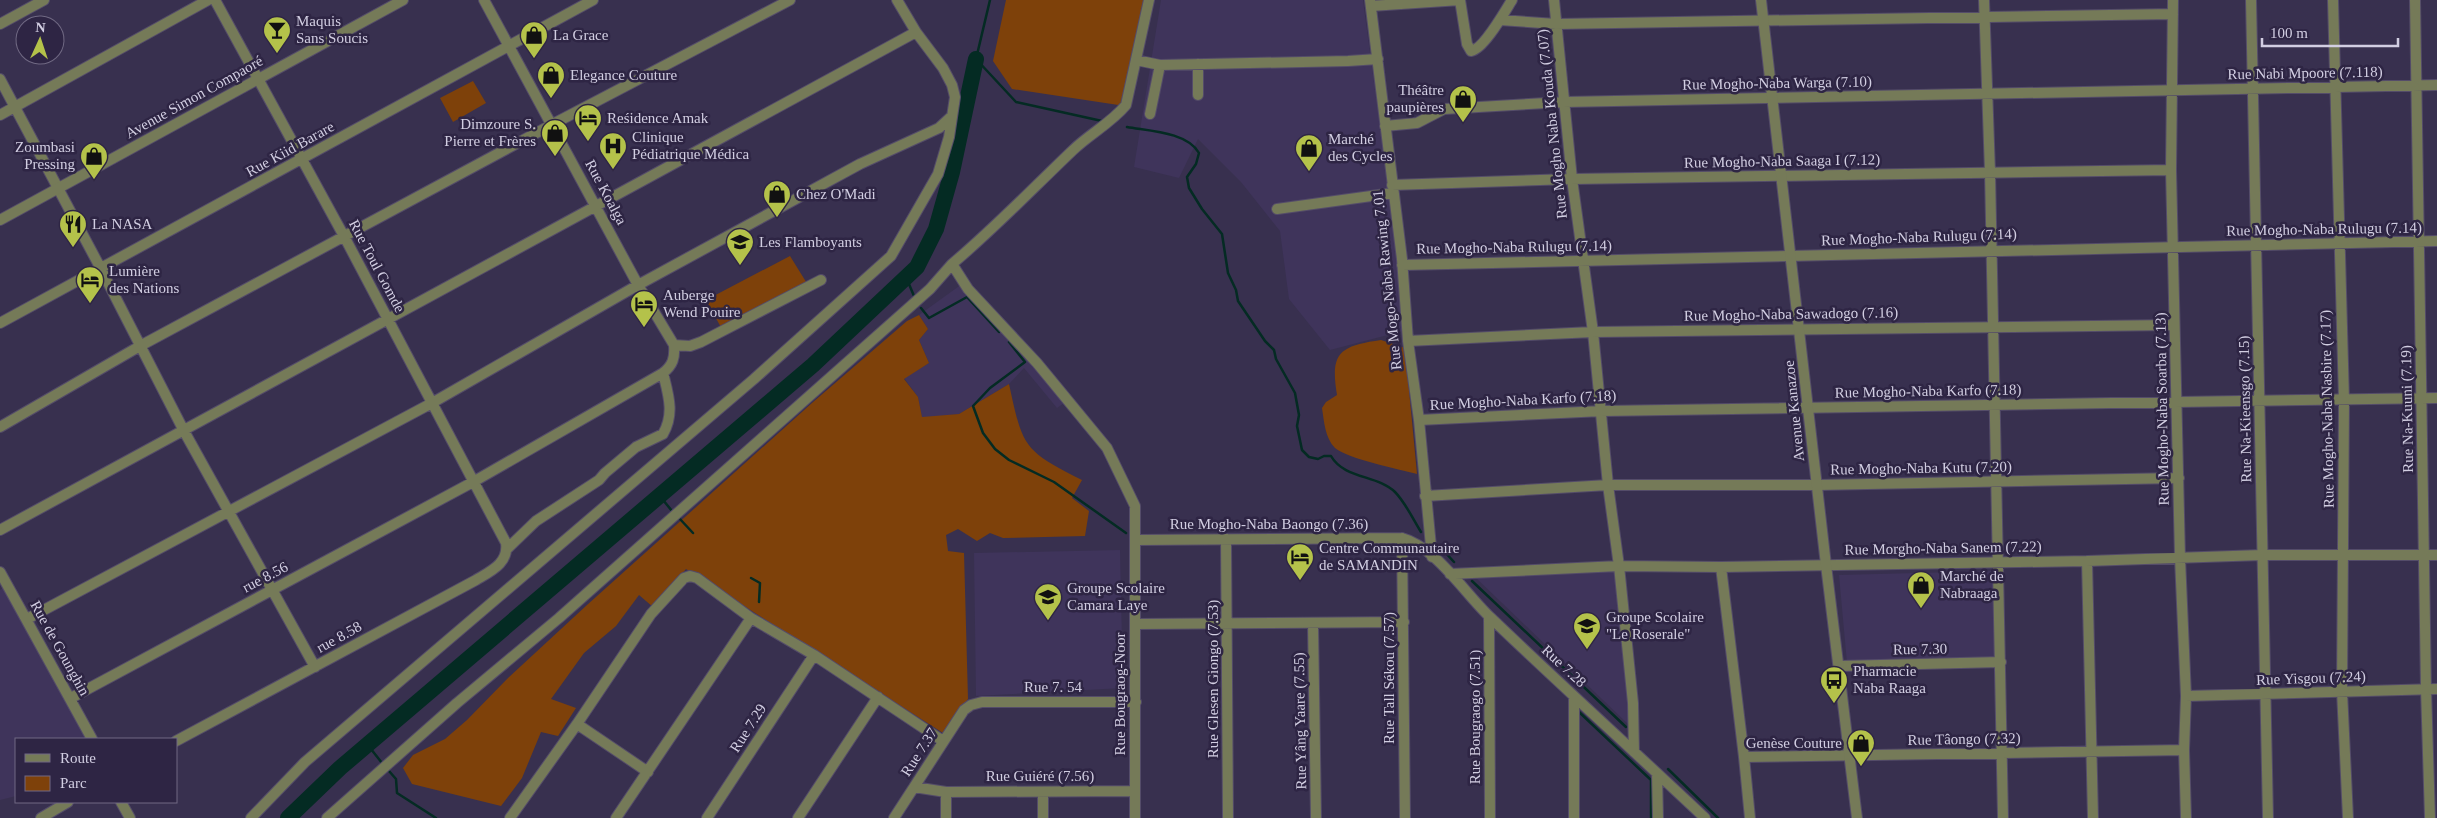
<svg xmlns="http://www.w3.org/2000/svg" width="2437" height="818" font-family="Georgia,serif">
	<rect width="100%" height="100%" fill="#38304f"/>
	<!-- built -->
	<path fill="#3f345b" d="M1161 0H1363L1407 330 1330 350 1289 299 1280 231 1241 182 1198 139 1179 178 1134 167Z
		M962 284 1064 403 1057 408 1024 368 1009 384 959 414 922 418 918 397 904 378 929 363 919 340 928 329 919 315Z
		M1120 550 1123 688 976 696 974 553Z
		M1615 571 1631 723 1629 725 1474 576Z
		M1995 571 1999 660 1847 663 1839 575Z
		M4 587 87 739H16V796L0 800V590Z"/>
	<!-- green -->
	<path fill="#7e410a" d="M1006 0H1147L1125 106 1012 89 993 61Z
		M473 81 486 103 453 122 440 98Z
		M790 256 808 285 723 331 706 300Z
		M919 315 928 329 919 340 929 363 904 379 918 397 922 417 959 414 1009 384C1023 448 1023 450 1082 480L1072 498 1089 511 1085 536 1003 538 990 533 977 541 958 529 946 535 948 551 964 553 968 699 943 733 686 569 653 607 639 595 616 626 584 653 551 699 576 708 558 736 541 732 522 778 501 806 412 784 403 768 413 755 445 739 467 720 508 678 587 605 812 403 907 321Z
		M1381 340 1405 348 1417 474C1399 469 1348 459 1335 448 1325 438 1324 421 1322 408L1326 402 1337 395C1330 353 1339 346 1381 340Z"/>
	<g fill="none" stroke-linecap="round" stroke-linejoin="round">
		<!-- stream -->
		<path stroke="#042b23" stroke-width="2.5" d="M990 0 976 59 1016 102 1102 121
			M1127 127C1149 131 1187 132 1199 153L1196 164 1187 177 1189 188 1202 209 1222 234 1228 273 1236 290 1238 301 1265 341 1274 350 1276 359 1295 393 1299 415 1297 426 1302 450 1309 457 1318 459 1324 456H1331C1344 479 1378 475 1395 492 1405 502 1413 519 1421 532
			M906 277 914 296
			M921 308 929 318 967 297 999 332
			M1009 342 1025 362 990 388 973 406 983 433 995 449 1009 460 1054 482 1126 533
			M659 495 672 511
			M679 518 693 533
			M1444 551 1454 562
			M751 578 760 583 759 602
			M1472 581 1626 727
			M1578 711 1651 780V818
			M367 744 382 763
			M1668 769 1718 818
			M389 771 396 779 397 793 436 818"/>
		<!-- river -->
		<path stroke="#042b23" stroke-width="16" d="M288 818 340 768 813 365 917 267 936 229 952 172 976 59"/>
		<!-- minor casing -->
		<g stroke="#544c69" stroke-width="12">
			<path id="minor" d="M484 0 638 285 674 345
				M1370 0 1402 259 1408 341 1419 420 1432 557
				M1460 0 1467 44 1471 51C1484 49 1505 11 1512 0
				M1554 0 1572 179 1593 332 1608 485 1619 566 1633 703 1634 752
				M1984 0 1990 172 2003 818
				M2173 0 2171 170 2180 558 2186 696 2184 750 2186 818
				M2251 0 2268 818
				M2333 0 2344 400 2342 691 2348 818
				M2415 0 2426 689 2430 818
				M1371 6 1460 0
				M1500 20 1556 24 2173 14
				M0 24 44 0
				M1136 60 1160 65 1348 61 1378 59
				M0 79 101 269 184 431 315 667
				M1198 95V64
				M1150 114 1160 65
				M0 115 208 0
				M1385 126 1417 123 1444 109 1564 102 2437 85
				M1392 185 1572 179 2171 170
				M1277 209 1393 193
				M1402 265 2437 241
				M0 323 593 0
				M1408 341 1593 332 2174 325
				M1419 420 1602 411 2437 398
				M0 427 140 346 553 124 790 0
				M1425 496 1608 485H1817L2179 478
				M0 530 916 32
				M1402 538 1405 818
				M1226 539 1228 818
				M1136 540 1402 538C1436 547 1466 595 1491 618 1562 686 1634 751 1705 818
				M507 549 536 521 599 480 605 473 636 447 663 434C675 413 668 394 663 373
				M2087 561 2093 818
				M1721 567 1744 757 1750 818
				M0 572 92 739
				M1450 574 1619 566 1721 567 2087 561 2262 555H2437
				M1489 616 1490 818
				M27 619 432 403 638 285 860 164 939 128 952 116
				M1313 623 1316 818
				M1136 624 1404 622
				M1839 666 2001 662
				M1574 696V818
				M2186 696 2437 689
				M71 698 473 482 663 373C673 365 675 358 674 345L690 346 701 342 821 280
				M577 724 648 772
				M176 741 476 580C491 571 509 563 506 543L345 238 215 0
				M1744 757 2184 750
				M1657 773 1658 818
				M914 787 946 792 1134 791
				M121 802 130 818
				M41 818 68 802
				M251 818 305 762 754 379 891 256 938 174 949 137 955 97 952 85 943 68 916 32 897 0
				M327 818 457 703 559 618 930 289 952 264
				M510 818 577 724 651 614 684 578 690 576 697 578 751 618 814 655 943 741
				M616 818 751 618
				M707 818 814 655
				M798 818 878 697
				M894 818 964 710 971 705 982 702H1136
				M946 818V792
				M1043 818V792
				M1135 818V506L1107 448 1037 363 968 289 952 264C995 228 1033 188 1073 150 1091 133 1111 123 1126 105L1149 0"/>
		</g>
		<!-- tertiary casing -->
		<g stroke="#544c69" stroke-width="12">
			<path id="tertiary" d="M1761 0 1826 565 1857 818
				M0 220 403 0"/>
		</g>
		<!-- minor -->
		<use href="#minor" stroke="#757a58" stroke-width="10"/>
		<!-- tertiary -->
		<use href="#tertiary" stroke="#757a58" stroke-width="10"/>
	</g>
	<!-- icons -->
	<defs>
		<g id="bar-pin" transform="scale(1.4375)"><path d="M0 17L-7.5 6A9.5 9.5 0 1 1 7.5 6Z" fill="#b4c24a" stroke="#2e2544"/><path d="M-6-5H6L.8 .8V4.5H3.5V6h-7V4.5H-.8V.8Z" fill="#111"/></g>
		<g id="shop-pin" transform="scale(1.4375)"><path d="M0 17L-7.5 6A9.5 9.5 0 1 1 7.5 6Z" fill="#b4c24a" stroke="#2e2544"/><path d="M-5-2.5h2.3a2.7 3.5 0 0 1 5.4 0H5L5.5 6h-11ZM-1.5-2.5h3a1.5 2.3 0 0 0-3 0Z" fill="#111"/></g>
		<g id="hotel-pin" transform="scale(1.4375)"><path d="M0 17L-7.5 6A9.5 9.5 0 1 1 7.5 6Z" fill="#b4c24a" stroke="#2e2544"/><path d="M-6-4.5h1.5V1H6V5H4.5V3h-9V5H-6ZM-4 0a1.8 1.8 0 1 1 3.6 0ZM.5 0V-2.5h3Q6-2.5 6 0Z" fill="#111"/></g>
		<g id="hospital-pin" transform="scale(1.4375)"><path d="M0 17L-7.5 6A9.5 9.5 0 1 1 7.5 6Z" fill="#b4c24a" stroke="#2e2544"/><path d="M-5-5h3v3.5h4V-5h3V5h-3V1.5h-4V5h-3Z" fill="#111"/></g>
		<g id="restaurant-pin" transform="scale(1.4375)"><path d="M0 17L-7.5 6A9.5 9.5 0 1 1 7.5 6Z" fill="#b4c24a" stroke="#2e2544"/><path d="M-5-6h1v4h1v-4h1v4h1v-4h1v5L-1.5 .5V6h-2V.5L-5-1ZM5-6V6H3V1.5H1.5Q1.5-4 5-6Z" fill="#111"/></g>
		<g id="school-pin" transform="scale(1.4375)"><path d="M0 17L-7.5 6A9.5 9.5 0 1 1 7.5 6Z" fill="#b4c24a" stroke="#2e2544"/><path d="M0-5L7-2L0 1L-7-2ZM-4 1L0 2.5L4 1V4Q0 6-4 4Z" fill="#111"/></g>
		<g id="bus-pin" transform="scale(1.4375)"><path d="M0 17L-7.5 6A9.5 9.5 0 1 1 7.5 6Z" fill="#b4c24a" stroke="#2e2544"/><path d="M-5-6H5V4H4V6H2V4H-2V6H-4V4H-5ZM-3.5-4V0h7V-4ZM-3.5 1.2v1.5H-2V1.2ZM2 1.2v1.5H3.5V1.2Z" fill="#111"/></g>
	</defs>
	<g fill-rule="evenodd">
		<use href="#bar-pin" x="277" y="30"/>
		<use href="#shop-pin" x="534" y="35"/>
		<use href="#shop-pin" x="551" y="75"/>
		<use href="#shop-pin" x="1463" y="99"/>
		<use href="#hotel-pin" x="588" y="118"/>
		<use href="#shop-pin" x="555" y="133"/>
		<use href="#hospital-pin" x="613" y="146"/>
		<use href="#shop-pin" x="1309" y="148"/>
		<use href="#shop-pin" x="94" y="156"/>
		<use href="#shop-pin" x="777" y="194"/>
		<use href="#restaurant-pin" x="73" y="224"/>
		<use href="#school-pin" x="740" y="242"/>
		<use href="#hotel-pin" x="90" y="280"/>
		<use href="#hotel-pin" x="644" y="304"/>
		<use href="#hotel-pin" x="1300" y="557"/>
		<use href="#shop-pin" x="1921" y="585"/>
		<use href="#school-pin" x="1048" y="597"/>
		<use href="#school-pin" x="1587" y="626"/>
		<use href="#bus-pin" x="1834" y="680"/>
		<use href="#shop-pin" x="1861" y="743"/>
	</g>
	<g text-anchor="middle" dominant-baseline="central" stroke-width="5" stroke-linejoin="round" paint-order="stroke">
		<!-- poi labels -->
		<g font-size="15" fill="#d2cee2" stroke="#2e2544" text-anchor="start">
			<text x="296" y="21">Maquis<tspan x="296" dy="17">Sans Soucis</tspan></text>
			<text x="553" y="35">La Grace</text>
			<text x="570" y="75">Elegance Couture</text>
			<text x="1444" y="90" text-anchor="end">Théâtre<tspan x="1444" dy="17">paupières</tspan></text>
			<text x="607" y="118">Reśidence Amak</text>
			<text x="536" y="124" text-anchor="end">Dimzoure S.<tspan x="536" dy="17">Pierre et Frères</tspan></text>
			<text x="632" y="137">Clinique<tspan x="632" dy="17">Pédiatrique Médica</tspan></text>
			<text x="1328" y="139">Marché<tspan x="1328" dy="17">des Cycles</tspan></text>
			<text x="75" y="147" text-anchor="end">Zoumbasi<tspan x="75" dy="17">Pressing</tspan></text>
			<text x="796" y="194">Chez O'Madi</text>
			<text x="92" y="224">La NASA</text>
			<text x="759" y="242">Les Flamboyants</text>
			<text x="109" y="271">Lumière<tspan x="109" dy="17">des Nations</tspan></text>
			<text x="663" y="295">Auberge<tspan x="663" dy="17">Wend Pouire</tspan></text>
			<text x="1319" y="548">Centre Communautaire<tspan x="1319" dy="17">de SAMANDIN</tspan></text>
			<text x="1940" y="576">Marché de<tspan x="1940" dy="17">Nabraaga</tspan></text>
			<text x="1067" y="588">Groupe Scolaire<tspan x="1067" dy="17">Camara Laye</tspan></text>
			<text x="1606" y="617">Groupe Scolaire<tspan x="1606" dy="17">"Le Roserale"</tspan></text>
			<text x="1853" y="671">Pharmacie<tspan x="1853" dy="17">Naba Raaga</tspan></text>
			<text x="1842" y="743" text-anchor="end">Genèse Couture</text>
		</g>
		<!-- street labels -->
		<g font-size="15" fill="#d2cee2" stroke="#2e2544">
			<text transform="translate(2305 73) rotate(-1)">Rue Nabi Mpoore (7.118)</text>
			<text transform="translate(1777 83) rotate(-1)">Rue Mogho-Naba Warga (7.10)</text>
			<text transform="translate(194 97) rotate(-29)">Avenue Simon Compaoré</text>
			<text transform="translate(1552 124) rotate(-96)">Rue Mogho Naba Kouda (7.07)</text>
			<text transform="translate(290 149) rotate(-29)">Rue Kiid Barare</text>
			<text transform="translate(1782 161) rotate(-1)">Rue Mogho-Naba Saaga I (7.12)</text>
			<text transform="translate(606 192) rotate(62)">Rue Koalga</text>
			<text transform="translate(2324 229) rotate(-1)">Rue Mogho-Naba Rulugu (7.14)</text>
			<text transform="translate(1919 237) rotate(-2)">Rue Mogho-Naba Rulugu (7.14)</text>
			<text transform="translate(1514 247) rotate(-1)">Rue Mogho-Naba Rulugu (7.14)</text>
			<text transform="translate(377 266) rotate(62)">Rue Toul Gomde</text>
			<text transform="translate(1387 280) rotate(-96)">Rue Mogo-Naba Rawing 7.01</text>
			<text transform="translate(1791 314) rotate(-1)">Rue Mogho-Naba Sawadogo (7.16)</text>
			<text transform="translate(1928 391) rotate(-1)">Rue Mogho-Naba Karfo (7.18)</text>
			<text transform="translate(1523 400) rotate(-3)">Rue Mogho-Naba Karfo (7.18)</text>
			<text transform="translate(2162 409) rotate(-91)">Rue Mogho-Naba Soarba (7.13)</text>
			<text transform="translate(2245 409) rotate(-91)">Rue Na-Kieensgo (7.15)</text>
			<text transform="translate(2327 409) rotate(-91)">Rue Mogho-Naba Nasbire (7.17)</text>
			<text transform="translate(2407 409) rotate(-91)">Rue Na-Kuuni (7.19)</text>
			<text transform="translate(1794 411) rotate(-96)">Avenue Kanazoe</text>
			<text transform="translate(1921 468) rotate(-1)">Rue Mogho-Naba Kutu (7.20)</text>
			<text x="1269" y="524">Rue Mogho-Naba Baongo (7.36)</text>
			<text transform="translate(1943 548) rotate(-1)">Rue Morgho-Naba Sanem (7.22)</text>
			<text transform="translate(265 577) rotate(-28)">rue 8.56</text>
			<text transform="translate(339 637) rotate(-29)">rue 8.58</text>
			<text transform="translate(60 648) rotate(61)">Rue de Gounghin</text>
			<text transform="translate(1920 649) rotate(-1)">Rue 7.30</text>
			<text transform="translate(1564 666) rotate(43)">Rue 7.28</text>
			<text transform="translate(1389 678) rotate(-90)">Rue Tall Sékou (7.57)</text>
			<text transform="translate(2311 678) rotate(-2)">Rue Yisgou (7.24)</text>
			<text transform="translate(1213 679) rotate(-90)">Rue Glesen Giongo (7.53)</text>
			<text x="1053" y="687">Rue 7. 54</text>
			<text transform="translate(1120 694) rotate(-90)">Rue Bougraog-Noor</text>
			<text transform="translate(1475 717) rotate(-90)">Rue Bougraogo (7.51)</text>
			<text transform="translate(1300 721) rotate(-91)">Rue Yâng Yaare (7.55)</text>
			<text transform="translate(748 728) rotate(-57)">Rue 7.29</text>
			<text transform="translate(1964 739) rotate(-1)">Rue Tâongo (7.32)</text>
			<text transform="translate(919 752) rotate(-57)">Rue 7.37</text>
			<text x="1040" y="776">Rue Guiéré (7.56)</text>
		</g>
	</g>
	<!-- legend -->
	<rect x="15" y="738" width="162" height="65" fill="#2e2544" stroke="#706983"/>
	<rect x="25" y="754" width="25" height="8" fill="#757a58" stroke="#706983"/>
	<text x="60" y="763" font-size="15" fill="#d2cee2">Route</text>
	<rect x="25" y="776" width="25" height="15" fill="#7e410a" stroke="#706983"/>
	<text x="60" y="788" font-size="15" fill="#d2cee2">Parc</text>
	<!-- north arrow -->
	<g transform="translate(40 40) rotate(3)"><circle r="24" fill="#2e2544" stroke="#706983"/>
	<path d="M0-4L9 19L0 12L-9 19Z" fill="#b4c24a"/>
	<text y="-8" font-size="14" font-weight="bold" text-anchor="middle" fill="#d2cee2">N</text>
	</g>
	<!-- scale -->
	<path d="M2262 38v8h136v-8" fill="none" stroke="#d2cee2" stroke-width="2.5"/>
	<text x="2270" y="38" font-size="15" fill="#d2cee2" stroke="#2e2544" stroke-width="4" paint-order="stroke">100 m</text>
</svg>
